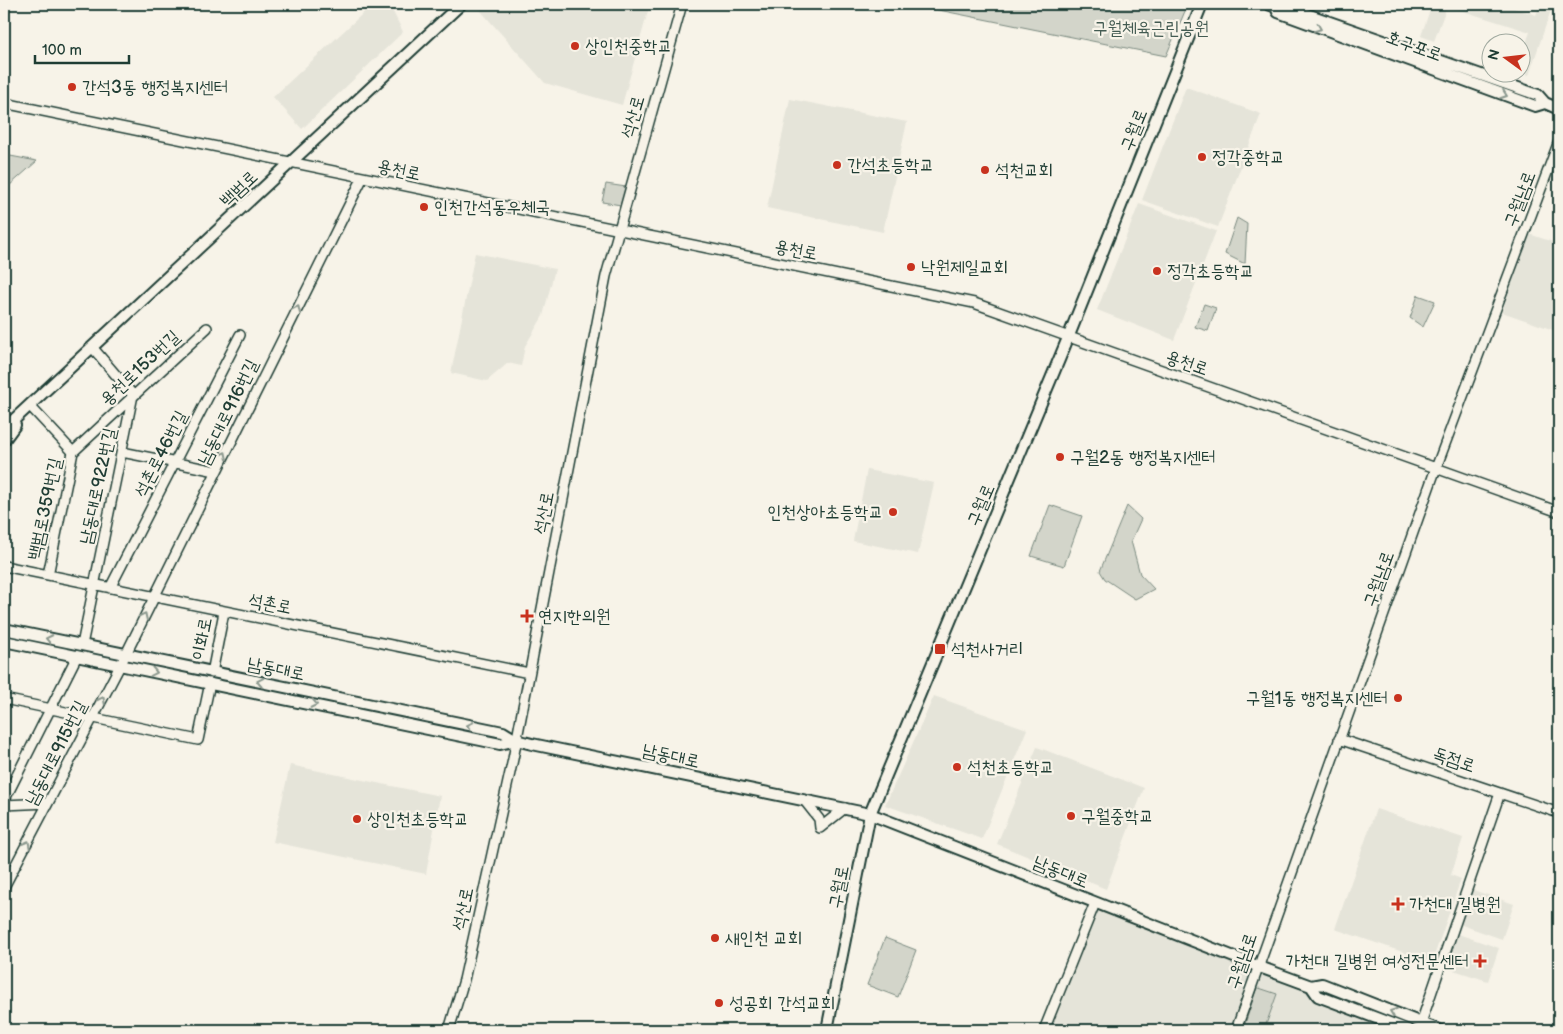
<svg xmlns="http://www.w3.org/2000/svg" width="1563" height="1034" font-family="'Balsamiq Sans','Poor Story',sans-serif">
	<rect width="100%" height="100%" fill="#f7f3e8"/>
	<filter id="ink" filterUnits="userSpaceOnUse"><feTurbulence type="fractalNoise" baseFrequency=".02" numOctaves="2"/><feDisplacementMap in="SourceGraphic" scale="10" xChannelSelector="R" yChannelSelector="G"/><feConvolveMatrix kernelMatrix="1 2 1 2 8 2 1 2 1" color-interpolation-filters="sRGB"/></filter>
	<g filter="url(#ink)">
		<!-- built -->
		<path fill="#e5e4d9" d="M373 4H389L403 32 302 129 273 97Z
			M487 4H650L622 105 545 83 480 10Z
			M1432 4H1502L1536 15 1540 4H1553L1529 75 1521 72 1520 60 1530 32 1447 6 1434 41 1421 36Z
			M1186 87 1261 114 1218 227 1142 200Z
			M790 99 907 122 883 232 767 208Z
			M1139 204 1216 231 1174 340 1097 310Z
			M1529 234 1559 244V332L1502 312Z
			M475 253 555 269 543 316 525 346 521 366 508 363 487 381 451 373Z
			M867 470 934 483 918 554 853 541Z
			M934 696 1027 729 982 839 885 805Z
			M1037 747 1144 788 1106 889 997 844Z
			M290 765 440 796 426 874 273 842Z
			M1376 809 1463 838 1451 875 1461 879 1432 962 1335 929Z
			M1470 889 1514 904 1502 939 1459 924Z
			M1095 903 1407 1030H1044Z
			M1455 933 1499 948 1488 981 1444 967Z"/>
		<!-- green -->
		<path fill="#d3d5ca" stroke="#79897f" d="M909 4H1188L1166 56Z
			M5 155 37 161 9 186 4 180Z
			M606 184 626 187 621 205 602 202Z
			M1237 218 1247 224 1245 264 1225 254Z
			M1418 295 1435 301 1423 327 1410 318Z
			M1204 304 1216 308 1208 331 1195 327Z
			M1050 505 1082 516 1064 566 1031 556Z
			M1127 506 1141 519 1131 541 1140 574 1154 589 1135 599 1105 579 1100 571Z
			M885 938 916 950 898 997 867 985Z
			M1259 988 1277 994 1264 1030H1243L1256 990Z"/>
		<g fill="none" stroke-linecap="round" stroke-linejoin="round">
			<!-- minor casing -->
			<g stroke="#1f3d34" stroke-width="12">
				<path id="minor" d="M4 103 974 303 1559 512
					M30 406 73 452
					M73 452 207 328
					M122 452 216 471
					M4 566 529 673
					M48 575 73 452
					M110 588 240 335
					M82 645 133 395 92 347
					M212 673 224 612
					M4 699 198 740 210 683
					M1339 739 1559 813
					M804 800 819 819 820 828 845 808
					M4 801 77 656
					M4 805 48 803
					M4 887 123 660 362 179
					M1421 1023 1500 793
					M449 1030 464 980 513 759 606 276 682 4
					M1044 1030 1095 903
					M1236 1030 1436 468 1559 141"/>
			</g>
			<!-- major casing -->
			<g stroke="#1f3d34" stroke-width="14">
				<path id="major" d="M1268 4 1276 7 1281 5 1538 95 1545 103 1559 109
					M1276 7 1278 12 1535 106 1545 103
					M4 429 461 4
					M4 440 15 425
					M4 629 503 732 516 740 532 744 870 814 1257 966 1311 986 1322 984 1439 1030
					M4 641 500 744 516 740
					M1311 986 1318 996 1408 1030
					M827 1030 870 814 1068 338 1202 4"/>
			</g>
			<!-- minor -->
			<use href="#minor" stroke="#f7f3e8" stroke-width="9"/>
			<!-- major -->
			<use href="#major" stroke="#f7f3e8" stroke-width="10"/>
		</g>
		<!-- one-way arrows -->
		<defs><path id="oneway-chevron" d="M-2-3.5L2.5 0L-2 3.5" fill="none" stroke-width="1.6" stroke-linecap="round" stroke-linejoin="round" transform="scale(1.25)"/></defs>
		<g stroke="#8b988e">
			<use href="#oneway-chevron" transform="translate(1318 28) rotate(22)"/>
			<use href="#oneway-chevron" transform="translate(1504 95) rotate(20)"/>
			<use href="#oneway-chevron" transform="translate(297 309) rotate(-64)"/>
			<use href="#oneway-chevron" transform="translate(224 455) rotate(-64)"/>
			<use href="#oneway-chevron" transform="translate(144 616) rotate(-64)"/>
			<use href="#oneway-chevron" transform="translate(49 639) rotate(-168)"/>
			<use href="#oneway-chevron" transform="translate(154 672) rotate(11)"/>
			<use href="#oneway-chevron" transform="translate(260 682) rotate(-169)"/>
			<use href="#oneway-chevron" transform="translate(102 700) rotate(-63)"/>
			<use href="#oneway-chevron" transform="translate(314 704) rotate(12)"/>
			<use href="#oneway-chevron" transform="translate(470 726) rotate(-168)"/>
			<use href="#oneway-chevron" transform="translate(27 844) rotate(-62)"/>
			<use href="#oneway-chevron" transform="translate(1393 1012) rotate(-159)"/>
		</g>
	</g>
	<!-- markers -->
	<g fill="#c8321e" stroke="#f7f3e8" stroke-width="2">
		<circle cx="575" cy="46" r="5"/>
		<circle cx="72" cy="87" r="5"/>
		<circle cx="1202" cy="157" r="5"/>
		<circle cx="837" cy="165" r="5"/>
		<circle cx="985" cy="170" r="5"/>
		<circle cx="424" cy="207" r="5"/>
		<circle cx="911" cy="267" r="5"/>
		<circle cx="1157" cy="271" r="5"/>
		<circle cx="1060" cy="457" r="5"/>
		<circle cx="893" cy="512" r="5"/>
		<path d="M524.5 608.5h5v5h5v5h-5v5h-5v-5h-5v-5h5z"/>
		<rect x="934" y="643" width="12" height="12" rx="2.5"/>
		<circle cx="1398" cy="698" r="5"/>
		<circle cx="957" cy="767" r="5"/>
		<circle cx="1071" cy="816" r="5"/>
		<circle cx="357" cy="819" r="5"/>
		<path d="M1395.5 896.5h5v5h5v5h-5v5h-5v-5h-5v-5h5z"/>
		<circle cx="715" cy="938" r="5"/>
		<path d="M1477.5 953.5h5v5h5v5h-5v5h-5v-5h-5v-5h5z"/>
		<circle cx="719" cy="1003" r="5"/>
	</g>
	<g text-anchor="middle" dominant-baseline="central" stroke-width="4.5" stroke-linejoin="round" paint-order="stroke">
		<!-- park labels -->
		<g font-size="18" fill="#435b52" stroke="#f7f3e8">
			<text x="1151" y="28">구월체육근린공원</text>
		</g>
		<!-- poi labels -->
		<g font-size="18" fill="#1f3d34" stroke="#f7f3e8" text-anchor="start">
			<text x="585" y="46">상인천중학교</text>
			<text x="82" y="87">간석3동 행정복지센터</text>
			<text x="1212" y="157">정각중학교</text>
			<text x="847" y="165">간석초등학교</text>
			<text x="995" y="170">석천교회</text>
			<text x="434" y="207">인천간석동우체국</text>
			<text x="921" y="267">낙원제일교회</text>
			<text x="1167" y="271">정각초등학교</text>
			<text x="1070" y="457">구월2동 행정복지센터</text>
			<text x="883" y="512" text-anchor="end">인천상아초등학교</text>
			<text x="538" y="616">연지한의원</text>
			<text x="951" y="649">석천사거리</text>
			<text x="1388" y="698" text-anchor="end">구월1동 행정복지센터</text>
			<text x="967" y="767">석천초등학교</text>
			<text x="1081" y="816">구월중학교</text>
			<text x="367" y="819">상인천초등학교</text>
			<text x="1409" y="904">가천대 길병원</text>
			<text x="725" y="938">새인천 교회</text>
			<text x="1469" y="961" text-anchor="end">가천대 길병원 여성전문센터</text>
			<text x="729" y="1003">성공회 간석교회</text>
		</g>
		<!-- street labels -->
		<g font-size="18" fill="#1f3d34" stroke="#f7f3e8">
			<text transform="translate(1414 46) rotate(20)">호구포로</text>
			<text transform="translate(633 117) rotate(-74)">석산로</text>
			<text transform="translate(1134 130) rotate(-68)">구월로</text>
			<text transform="translate(399 170) rotate(12)">용천로</text>
			<text transform="translate(239 189) rotate(-43)">백범로</text>
			<text transform="translate(1520 199) rotate(-69)">구월남로</text>
			<text transform="translate(796 250) rotate(11)">용천로</text>
			<text transform="translate(1187 363) rotate(19)">용천로</text>
			<text transform="translate(140 368) rotate(-43)">용천로153번길</text>
			<text transform="translate(228 412) rotate(-64)">남동대로916번길</text>
			<text transform="translate(161 454) rotate(-63)">석촌로46번길</text>
			<text transform="translate(98 486) rotate(-78)">남동대로922번길</text>
			<text transform="translate(981 505) rotate(-67)">구월로</text>
			<text transform="translate(45 509) rotate(-78)">백범로359번길</text>
			<text transform="translate(544 513) rotate(-79)">석산로</text>
			<text transform="translate(1379 579) rotate(-70)">구월남로</text>
			<text transform="translate(270 604) rotate(11)">석촌로</text>
			<text transform="translate(202 639) rotate(-79)">이화로</text>
			<text transform="translate(276 669) rotate(11)">남동대로</text>
			<text transform="translate(56 753) rotate(-63)">남동대로915번길</text>
			<text transform="translate(671 756) rotate(12)">남동대로</text>
			<text transform="translate(1454 760) rotate(19)">독점로</text>
			<text transform="translate(1061 872) rotate(22)">남동대로</text>
			<text transform="translate(839 887) rotate(-79)">구월로</text>
			<text transform="translate(463 909) rotate(-78)">석산로</text>
			<text transform="translate(1242 961) rotate(-71)">구월남로</text>
		</g>
	</g>
	<!-- margin -->
	<rect width="1563" height="1034" fill="none" stroke="#f7f3e8" stroke-width="20"/>
	<rect x="10" y="10" width="1543" height="1014" fill="none" stroke="#1f3d34" stroke-width="2" filter="url(#ink)"/>
	<!-- north arrow -->
	<g transform="translate(1506 58) rotate(285)"><circle r="24" fill="#f7f3e8" stroke="#a1aaa0"/>
	<path d="M0-4L9 19L0 12L-9 19Z" fill="#c8321e"/>
	<text y="-8" font-size="14" font-weight="bold" text-anchor="middle" fill="#1f3d34">N</text>
	</g>
	<!-- scale -->
	<path d="M35 55v8h94v-8" fill="none" stroke="#1f3d34" stroke-width="2.5"/>
	<text x="42" y="55" font-size="15" fill="#1f3d34" stroke="#f7f3e8" stroke-width="4" paint-order="stroke">100 m</text>
</svg>
